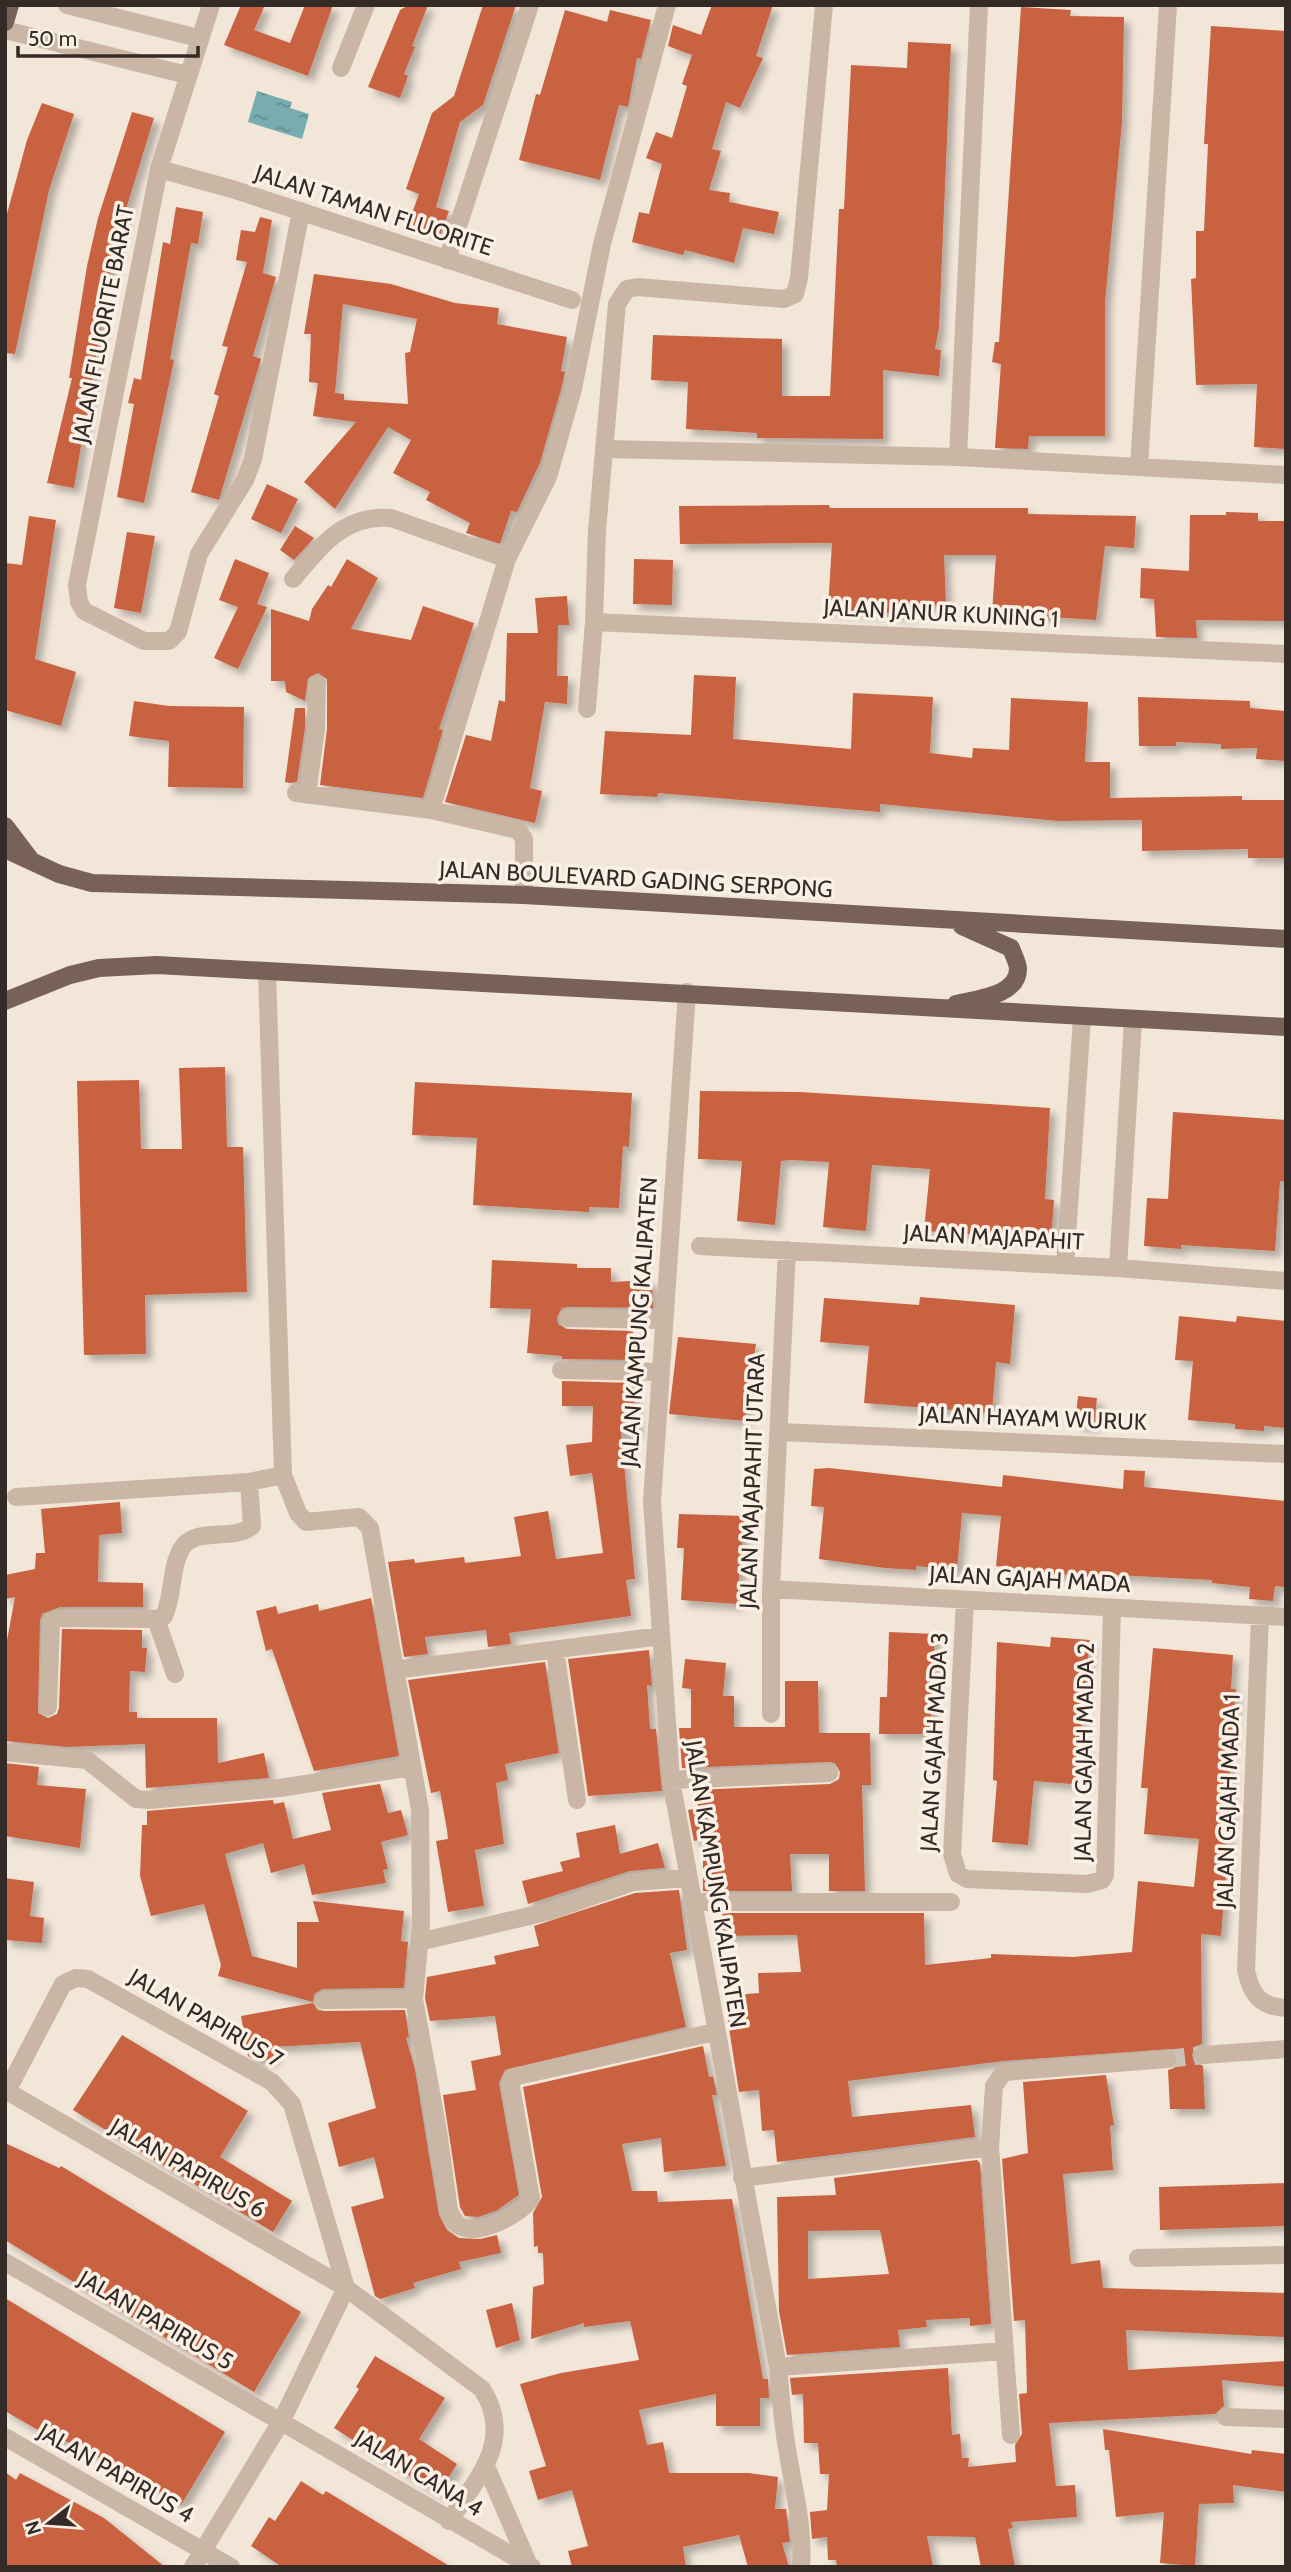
<svg xmlns="http://www.w3.org/2000/svg" width="1291" height="2572" font-family="Cabin,sans-serif">
	<defs>
		<pattern id="water-ripples" width="26" height="14" patternUnits="userSpaceOnUse" patternTransform="scale(1.75)"><rect width="26" height="14" fill="#77adaf"/><path d="M2 4q2-2 4 0t4 0M15 11q2-2 4 0t4 0" fill="none" stroke="#628d8e"/></pattern>
		<filter id="shadow"><feDropShadow dx="6" dy="6" stdDeviation="3.5" flood-color="#0004"/></filter>
	</defs>
	<rect width="100%" height="100%" fill="#f2e6d9"/>
	<!-- water -->
	<path fill="url(#water-ripples)" d="M257 91 292 102 290 108 309 114 302 139 248 122Z"/>
	<!-- building -->
	<path fill="#c96240" fill-rule="evenodd" filter="url(#shadow)" d="M241 5H265L254 30 290 43 305 5H333L308 76 224 45Z
		M409 5H428L412 46 415 47 404 74 408 76 400 98 368 87 400 10Z
		M483 5H516L483 105 460 122 436 207 449 211 440 235 408 224 419 194 406 189 432 113 454 96Z
		M712 5H773L756 56 763 58 740 108 726 102 712 149 721 151 709 190 730 193 729 202 779 212 774 234 743 228 734 263 685 250 683 255 632 242 639 212 649 214 662 164 646 158 656 132 672 138 687 86 682 84 692 55 668 46 673 25 701 35Z
		M1021 7 1071 10 1070 16 1124 17 1122 122 1105 302V436H1029L1028 449 995 448 1001 364 992 362 995 342H999Z
		M565 10 607 22 610 10 651 20 641 59 637 58 628 107 619 105 600 180 519 160 536 94 540 95Z
		M1211 26 1286 31V449L1254 447 1257 384 1196 385 1191 279 1196 278V231H1204L1208 144H1204Z
		M908 42 951 44 939 328 935 349 941 350 939 376 883 370V439L757 438V433L686 429 688 382 651 380 653 335 782 339V396H830L839 209H844L851 65 907 68Z
		M42 103 74 114 49 190 15 354 5 353V221L27 140Z
		M132 112 154 118 123 219 110 273 74 488 47 483 72 378H69L87 266 98 218Z
		M176 207 203 212 198 244 191 243 170 359 174 360 144 503 117 497 134 404 128 403 134 378 141 380 163 242 170 244Z
		M260 217 272 220 263 273 276 277 253 356 261 359 219 500 191 492 219 396 214 394 228 347 222 346 247 262 236 260 241 230 255 232Z
		M314 274 391 284 455 303 499 308 497 324 567 337 561 371 565 372 562 386 540 463 517 512 511 511 500 544 466 533 470 523 426 500 430 492 393 473 411 440 388 427 335 509 304 482 356 422 313 416 318 383 309 382 311 334H304ZM343 304 417 319 410 352 405 353 408 404 344 400V394L335 393Z
		M267 484 298 499 281 533 251 519Z
		M829 505 830 508H1028V514L1136 516 1134 548 1105 546 1096 620 992 613 996 555H944L946 605 911 606V615L828 609 832 543 680 544 679 506Z
		M1226 512 1258 513V521H1285L1286 621 1196 620 1197 638 1156 637 1154 599 1140 598 1141 568 1189 571 1190 515H1226Z
		M29 516 56 520 35 659 76 672 61 726 5 710V563L22 565Z
		M295 526 314 538 294 560 280 550Z
		M127 532 155 536 141 613 114 608Z
		M235 559 269 573 257 604 267 607 238 669 214 658 238 607 219 600Z
		M347 559 378 578 351 629 411 640 423 606 474 623 439 729 443 730 423 798 320 785 327 729V679L318 673 308 678 305 701 286 692 285 681H271V609L309 621 312 609 328 585 331 587Z
		M634 559 673 560 672 605 633 604Z
		M567 596 569 625H558L557 676H568L567 704 545 702 530 788 542 791 535 823 445 802 466 735 491 741 499 700 505 702 507 633H538L535 598Z
		M694 675 736 677 733 739 851 749 853 693 933 697 930 753 972 758 973 748 1009 750 1011 698 1088 702 1085 762H1110V798L1242 796V800H1286V858H1248V849L1142 851V820L1058 821 880 804V812L658 793 657 797 600 794 605 731 691 735Z
		M1138 697 1250 701V708L1286 711V761L1256 759 1257 748 1221 749V744L1176 742V746H1139Z
		M134 701 169 706 244 707 243 788 168 787 169 741 129 736Z
		M295 708H305V728L297 782 290 783 285 782Z
		M225 1067 227 1147H243L247 1292 145 1295 146 1354 84 1355 77 1081 139 1080 141 1149H182L179 1068Z
		M415 1082 632 1093 629 1147 623 1146 619 1208 589 1207V1212L473 1205 477 1138 412 1135Z
		M700 1091 800 1092 1050 1108 1045 1199 1054 1200 1051 1239 924 1231 930 1169 872 1165 866 1231 823 1227 829 1162 791 1160 781 1161 775 1225 737 1221 742 1161 698 1159Z
		M1173 1112 1286 1120V1182L1280 1181 1275 1251 1181 1245V1249L1144 1246 1147 1198 1168 1199Z
		M492 1260 577 1264V1268H611V1282L652 1280 653 1308 568 1307 562 1308 557 1317 558 1324 567 1329 633 1331 632 1360 562 1359V1356L527 1353 531 1309 490 1308Z
		M920 1297 1015 1305 1010 1364 996 1362 992 1413 864 1403 869 1346 820 1342 824 1298 919 1305Z
		M1179 1316 1236 1322 1237 1316 1286 1321V1428L1264 1426V1431L1235 1429V1424L1188 1420 1193 1361 1175 1360Z
		M678 1337 756 1344 745 1421 669 1414Z
		M562 1381 633 1383 637 1433H621L635 1579 626 1580 631 1616 509 1633 511 1644 488 1647 486 1630 425 1637 428 1654 404 1657 388 1562 414 1559 415 1563 464 1557 465 1563 521 1556 514 1517 548 1511 556 1559 603 1553 592 1473 570 1476 566 1445 592 1442 593 1406H562Z
		M1078 1396 1097 1398 1094 1426 1075 1424Z
		M829 1468 1002 1487 1003 1475 1123 1489 1124 1470 1145 1471 1144 1487 1286 1501V1587L1275 1586 1273 1601 1249 1599 1250 1587 1212 1583V1580L1096 1574V1578L996 1566 1001 1516 962 1513 957 1570 916 1566V1570L885 1568 819 1559 824 1507 811 1506 814 1469Z
		M120 1502 122 1533 99 1535 98 1582 143 1583V1607H60L42 1614 40 1621 38 1713 48 1718 57 1714 59 1708 62 1629 142 1630V1648H147L145 1672 130 1671 129 1712H137V1718H217L218 1763 264 1753 269 1778 146 1788 145 1744 67 1747 5 1741V1651L15 1597 5 1599V1575L35 1569 36 1553H45L41 1509Z
		M679 1514 744 1516 737 1604 681 1600 684 1548H677Z
		M371 1598 399 1756 314 1771 272 1649 266 1651 256 1611 276 1606 278 1614 318 1604 319 1611Z
		M889 1632 935 1634 930 1734H879L880 1697H887Z
		M1051 1637 1090 1640 1079 1747H1087L1084 1785 1034 1781 1028 1845 992 1842 997 1781 993 1780 997 1642 1050 1647Z
		M1153 1648 1233 1655 1231 1689H1236L1228 1765 1231 1766 1228 1800H1231L1223 1874H1226L1221 1936 1201 1934 1202 2044 1196 2046 1192 2055 1194 2062 1203 2066 1205 2109H1170L1168 2070 1174 2068 1178 2059 1171 2049 1003 2061 848 2081 852 2117 971 2105 975 2137 777 2162 774 2130 762 2131 759 2090 739 2092 724 1996 759 1993 758 1973 801 1972 797 1935 723 1936 722 1913H924L925 1965 991 1958V1954L1073 1957 1132 1952 1138 1881 1194 1887 1199 1839 1144 1834 1148 1788H1141Z
		M649 1650 652 1686 647 1685 650 1729H656L662 1791 588 1796 568 1659Z
		M685 1659 726 1663 723 1696H734V1727H785V1681H818L819 1733H870L871 1785H862L865 1891H829V1854H790L792 1891H703V1839L694 1841 688 1810 698 1808 696 1790 830 1784 839 1779 840 1772 835 1763 829 1762 682 1768 679 1728H691V1689L682 1688Z
		M545 1662 559 1753 505 1764 508 1780 496 1783 504 1844 475 1850 484 1906 448 1912 436 1841 448 1839 447 1830 440 1791 431 1793 408 1680Z
		M5 1763 39 1767 37 1785 86 1789 80 1848 5 1836Z
		M380 1784 388 1813 401 1810 408 1835 381 1842 388 1869 383 1870 386 1883 312 1895 304 1864 271 1873 263 1843 225 1854 252 1956 297 1968V1922H319L313 1901 404 1911 401 1941 408 1942 404 1988 323 1989 314 1994 313 2002 218 1976 221 1965 204 1904 151 1916 140 1876 142 1825H147V1811L273 1800 274 1804 284 1802 293 1839 331 1830 322 1793Z
		M615 1825 620 1854 658 1843 665 1868 630 1871 528 1904 522 1881 563 1871 560 1862 580 1857 576 1833Z
		M5 1878 34 1882 30 1916 44 1918 42 1943 5 1940Z
		M679 1890 687 1950 670 1953 686 2027 505 2070 499 2083 519 2195 496 2211 478 2217 465 2216 460 2207 443 2095 476 2090 471 2061 501 2055 495 2016 430 2021 425 1998 427 1977 496 1964 494 1956 539 1946 534 1926 635 1893Z
		M313 2003 318 2010 324 2011 405 2010 409 2037 406 2038 415 2069 439 2215 447 2230 459 2238 480 2239 497 2235 501 2253 459 2262 461 2269 413 2283 415 2288 380 2299 375 2296 351 2207 384 2198 374 2157 339 2167 328 2123 376 2108 360 2042 272 2047 274 2058 258 2061 248 2056 241 2016Z
		M122 2035 248 2111 220 2157 292 2201 273 2232 73 2110Z
		M703 2046 709 2077 713 2076 717 2095H712L726 2166 664 2172 661 2138 622 2144 632 2191H657L658 2202 732 2199 763 2379H768L769 2398H760V2426H716V2394L639 2410 647 2445 663 2442 669 2473H749L778 2477 775 2509H786L790 2542 782 2543 789 2567H748L739 2535 683 2547 686 2567H572L568 2551 588 2546 572 2490 538 2500 529 2471 546 2466 520 2384 561 2373 639 2360 630 2321 584 2327V2323L531 2339 533 2287 544 2284 543 2253H538V2246L534 2247 533 2213 542 2197 523 2087Z
		M1106 2075 1114 2125 1110 2126 1113 2170 1063 2174 1071 2264 1100 2260 1103 2288 1286 2293V2337L1126 2330 1128 2370 1286 2361V2387L1222 2380 1224 2406 1215 2414 1049 2423 1056 2486 1075 2485 1077 2517 1011 2522 1013 2528 1008 2529 1015 2567H981L975 2537 927 2536 933 2567H837L836 2560H828L827 2537 812 2539 810 2512 827 2510 829 2474H820L818 2443H804L803 2394 792 2395 790 2378 948 2368 952 2435 960 2434 962 2458H969L968 2467 1016 2462 1015 2445 1022 2434 1019 2394 1027 2393 1025 2320 1014 2321 1002 2159 1028 2153 1023 2082Z
		M5 2143 59 2168 61 2166 301 2312 254 2392 5 2240Z
		M977 2160 980 2163 991 2324 970 2326V2318L926 2320 927 2327 898 2330 900 2347 787 2355 779 2311 777 2197 836 2195 834 2178ZM880 2230 889 2274 808 2279V2231Z
		M1286 2183V2226L1160 2230 1159 2187Z
		M5 2298 225 2432 181 2505 127 2472 59 2438 57 2441 5 2411Z
		M512 2303 520 2340 496 2348 486 2310Z
		M375 2356 445 2398 419 2439 457 2464 438 2494 334 2428 359 2389 356 2387Z
		M1103 2429 1251 2454 1252 2450 1286 2454V2492L1233 2485 1234 2503 1199 2504 1195 2566 1160 2563 1164 2512 1116 2517 1109 2450H1105Z
		M5 2472 16 2480 20 2473 104 2518 165 2567H5Z
		M301 2481 323 2495 326 2491 451 2567H282L251 2546 269 2517 275 2521Z"/>
	<g fill="none" stroke-linecap="round" stroke-linejoin="round">
		<!-- minor-tunnel -->
		<path stroke="#ccc1b5" stroke-width="18" stroke-dasharray="18 9" stroke-linecap="butt" d="M1167 2059 1203 2055"/>
		<!-- minor -->
		<path stroke="#cab6a5" stroke-width="18" d="M67 5 198 38
			M211 5 159 169 77 585 79 602 84 611 144 641H169L178 632 199 554 245 480 253 459 301 211
			M5 30 187 75
			M341 68 366 5
			M159 169 232 189 572 300
			M447 260 530 5
			M604 449 958 457 1286 475
			M958 457 979 5
			M1139 466 1168 5
			M293 579C321 546 344 514 391 518L507 559
			M594 622 1286 654
			M587 709 594 622 597 530 617 304 627 289 637 287 784 299 795 294 799 278 824 5
			M296 793 431 810 518 830 524 839V895
			M307 794 316 729 317 684
			M431 810 507 559 548 477 573 389 602 244 667 5
			M267 972 283 1475 298 1513 306 1522 359 1517 370 1528 420 1810 421 1923 414 1999 438 2131 449 2210C452 2216 454 2224 462 2227 481 2235 522 2214 531 2198L510 2081 513 2077 715 2032
			M687 992 652 1502 671 1780 778 2367C781 2394 782 2422 787 2448 793 2488 804 2525 801 2567
			M700 1246 1118 1268 1286 1281
			M1065 1265 1082 1018
			M1118 1268 1133 1020
			M568 1318 663 1320
			M561 1370 660 1372
			M779 1432 1286 1454
			M16 1497 249 1482 283 1475
			M771 1589 1286 1617
			M965 1600 952 1854 958 1874 967 1879 1087 1884 1102 1880 1105 1875 1112 1608
			M1260 1616 1246 1970C1251 1994 1260 2007 1286 2008
			M156 1619 175 1674
			M555 1650 577 1800
			M394 1670 661 1636
			M48 1707 51 1621 60 1618 156 1619 164 1616C174 1595 170 1567 182 1548 195 1526 234 1542 252 1526L249 1482
			M771 1714V1589L787 1250
			M5 1752 87 1760 136 1799 150 1800 280 1788 412 1767
			M671 1780 829 1773
			M693 1902H951
			M419 1942 550 1911 633 1882 688 1878
			M324 2000 414 1999
			M1203 2055 1286 2049
			M5 2090 346 2288 482 2389C515 2440 477 2479 449 2521
			M7 2091 63 1984 76 1978 88 1979 272 2082 292 2104 346 2288
			M742 2178 990 2147
			M1138 2258 1286 2255
			M5 2262 532 2567
			M778 2367 1005 2351
			M1226 2417 1286 2419
			M1011 2435 990 2147 994 2086 1004 2072 1167 2059
			M5 2437 231 2567
			M486 2466 528 2563
			M193 2567 282 2420 346 2288"/>
		<!-- primary -->
		<path stroke="#786257" stroke-width="18" d="M5 22 10 5
			M5 826 30 859
			M5 849 59 874 92 883 524 895 1286 939
			M5 1001 70 975 99 968 157 965 1286 1027
			M956 1004C975 999 1018 996 1018 969 1018 963 1013 954 1011 948L962 926"/>
	</g>
	<g text-anchor="middle" dominant-baseline="central" stroke-width="7" stroke-linejoin="round" paint-order="stroke">
		<!-- street labels -->
		<g font-size="23" fill="#352b26" stroke="#faf0e5">
			<text transform="translate(374 210) rotate(18)">JALAN TAMAN FLUORITE</text>
			<text transform="translate(103 324) rotate(-79)">JALAN FLUORITE BARAT</text>
			<text transform="translate(941 613) rotate(3)">JALAN JANUR KUNING 1</text>
			<text transform="translate(636 879) rotate(3)">JALAN BOULEVARD GADING SERPONG</text>
			<text transform="translate(994 1237) rotate(3)">JALAN MAJAPAHIT</text>
			<text transform="translate(639 1322) rotate(-86)">JALAN KAMPUNG KALIPATEN</text>
			<text transform="translate(1033 1418) rotate(2)">JALAN HAYAM WURUK</text>
			<text transform="translate(752 1481) rotate(-88)">JALAN MAJAPAHIT UTARA</text>
			<text transform="translate(1030 1579) rotate(3)">JALAN GAJAH MADA</text>
			<text transform="translate(934 1742) rotate(-87)">JALAN GAJAH MADA 3</text>
			<text transform="translate(1084 1752) rotate(-89)">JALAN GAJAH MADA 2</text>
			<text transform="translate(1228 1801) rotate(-88)">JALAN GAJAH MADA 1</text>
			<text transform="translate(716 1884) rotate(81)">JALAN KAMPUNG KALIPATEN</text>
			<text transform="translate(206 2018) rotate(30)">JALAN PAPIRUS 7</text>
			<text transform="translate(188 2168) rotate(30)">JALAN PAPIRUS 6</text>
			<text transform="translate(156 2320) rotate(30)">JALAN PAPIRUS 5</text>
			<text transform="translate(116 2473) rotate(30)">JALAN PAPIRUS 4</text>
			<text transform="translate(419 2473) rotate(31)">JALAN CANA 4</text>
		</g>
	</g>
	<!-- border -->
	<rect width="1291" height="2572" fill="none" stroke="#352b26" stroke-width="14"/>
	<!-- north arrow -->
	<g transform="translate(49 2523) rotate(253)" stroke="#faf0e5" stroke-width="5" paint-order="stroke">
	<path d="M0-5L12 26L0 18L-12 26Z" fill="#352b26"/>
	<text y="-10" font-size="19" font-weight="bold" text-anchor="middle" fill="#352b26">N</text>
	</g>
	<!-- scale -->
	<path d="M18 46v10h180v-10" fill="none" stroke="#352b26" stroke-width="3.5"/>
	<text x="28" y="46" font-size="21" fill="#352b26" stroke="#faf0e5" stroke-width="5" paint-order="stroke">50 m</text>
</svg>
